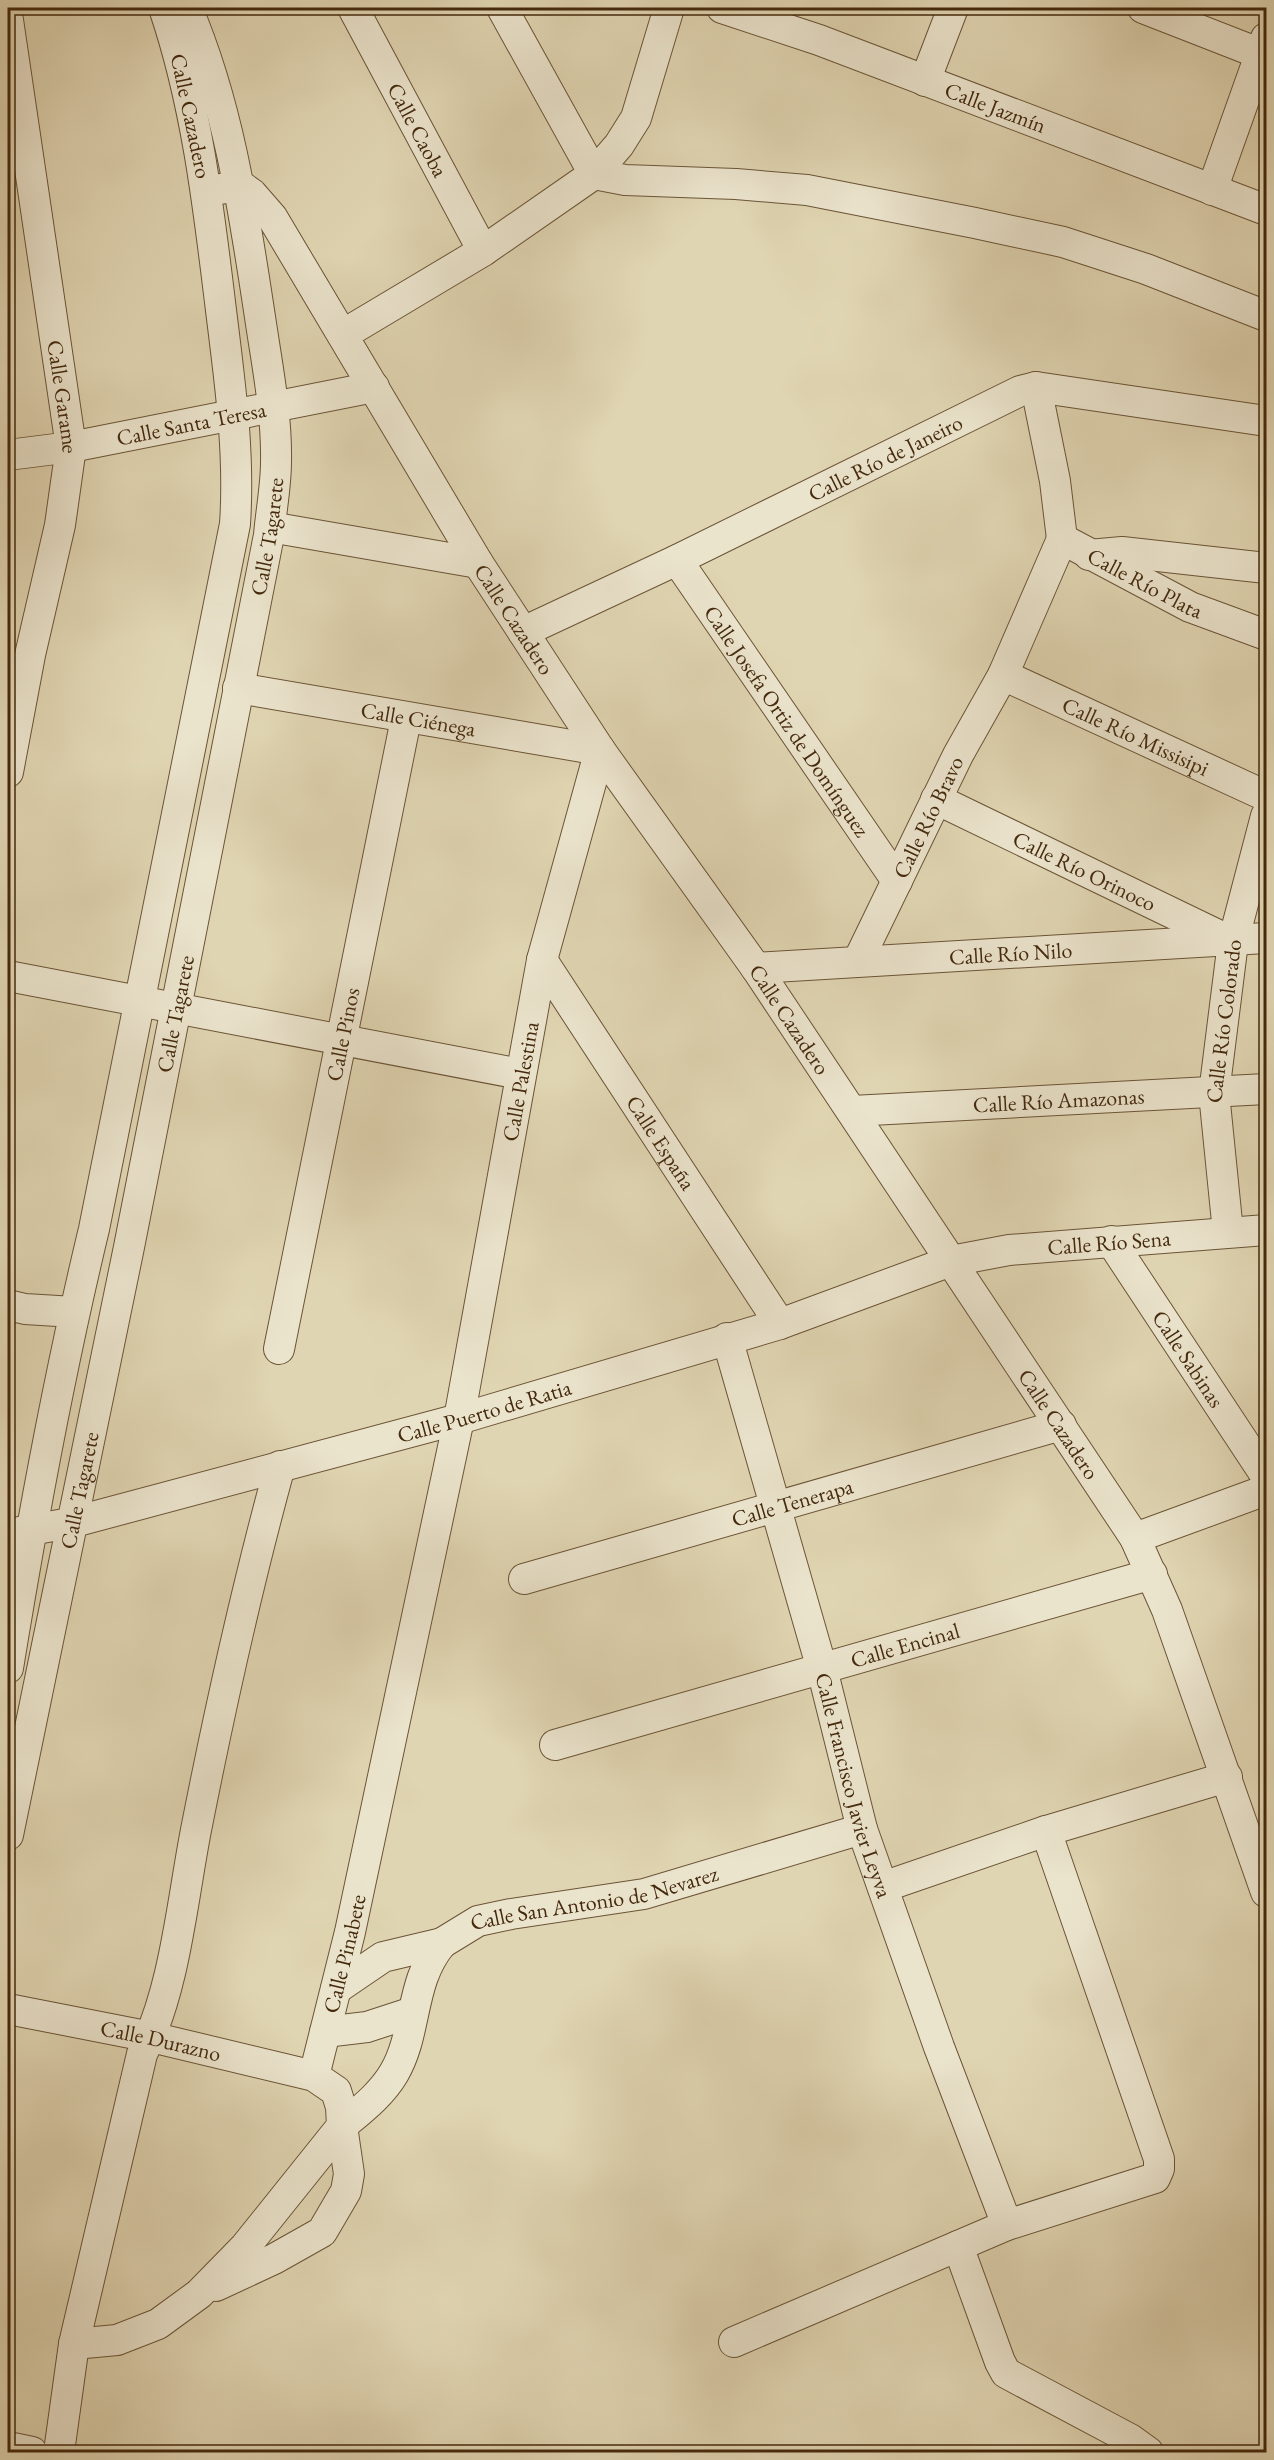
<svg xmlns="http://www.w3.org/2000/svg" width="1274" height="2460" font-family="'EB Garamond',serif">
	<rect width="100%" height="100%" fill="#e0d5b2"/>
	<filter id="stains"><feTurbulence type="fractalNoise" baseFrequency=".00333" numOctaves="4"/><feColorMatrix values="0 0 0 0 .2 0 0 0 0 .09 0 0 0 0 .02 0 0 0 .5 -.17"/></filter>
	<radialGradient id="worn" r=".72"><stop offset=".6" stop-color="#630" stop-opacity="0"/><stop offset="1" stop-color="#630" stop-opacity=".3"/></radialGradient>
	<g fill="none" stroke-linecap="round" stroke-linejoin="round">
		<!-- minor casing -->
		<g stroke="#6b5436" stroke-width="32">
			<g id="minor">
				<path id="s1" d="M353 8 483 251"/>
				<path d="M502 8 594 174 625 180 736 184 807 190 975 223 1063 242 1146 269 1266 316"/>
				<path id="s2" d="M722 8 819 40 1266 210"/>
				<path d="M1143 8 1266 56"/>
				<path id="s3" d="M8 20 71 447 60 525 30 655 8 772"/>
				<path d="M925 81 953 8"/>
				<path d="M1212 190 1266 38"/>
				<path id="s4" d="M206 191 241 186 252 194 272 217 478 563 600 750 756 968 1135 1538 1167 1610 1266 1892"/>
				<path d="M344 334 483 251 594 174 619 145 636 118 669 8"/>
				<path d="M1036 387 1055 481 1062 539"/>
				<path id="s5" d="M8 455 71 447 374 387"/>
				<path d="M270 527 478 563"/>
				<path id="s6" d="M1062 539 1190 607 1266 635"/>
				<path d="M1089 555 1122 552 1266 568"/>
				<path id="s7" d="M677 560 897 881"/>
				<path id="s8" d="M523 632 677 560 1020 391 1036 387 1266 421"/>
				<path id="s9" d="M1003 675 1266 796"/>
				<path id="s10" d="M238 688 600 750"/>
				<path id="s11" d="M936 799 1228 940"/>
				<path id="s12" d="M542 960 780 1324"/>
				<path id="s13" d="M858 961 958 755 1003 675 1062 539"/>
				<path id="s14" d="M756 968 1266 938"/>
				<path d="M8 976 520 1074"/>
				<path id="s15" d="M852 1111 1266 1089"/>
				<path id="s16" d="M1228 1232 1214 1093 1233 942 1266 816"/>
				<path id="s17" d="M1111 1241 1266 1476"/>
				<path d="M8 1305 25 1309 74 1312"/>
				<path id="s18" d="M727 1338 822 1669 862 1829 939 2047 1007 2225"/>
				<path id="s19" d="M279 1349 406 719"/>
				<path id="s20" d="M8 1534 70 1523 459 1419 780 1324 951 1261 1009 1250 1266 1230"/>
				<path d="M1135 1538 1266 1490"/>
				<path id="s21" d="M524 1579 1061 1425"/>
				<path d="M8 1668C32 1521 59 1374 94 1229L235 524C240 448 229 377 220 302 208 203 196 102 164 8"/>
				<path id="s22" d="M555 1745 1152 1574"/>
				<path id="s23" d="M8 1835 129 1247 269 535C271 511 276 486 276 462 277 414 267 365 260 317 244 212 229 106 187 8"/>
				<path d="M883 1887 1046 1831 1227 1777"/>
				<path id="s24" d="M336 1989 383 1957 442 1943 478 1921 511 1914 644 1894 862 1829"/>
				<path id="s25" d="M8 2009 151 2037 314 2076 336 2091 341 2107 342 2126 245 2247 199 2294 158 2324 117 2340 74 2344"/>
				<path d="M325 2032 367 2027 413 2012"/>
				<path id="s26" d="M314 2076 350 1932 459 1419 542 960 600 750"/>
				<path d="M958 2246 1000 2362 1006 2373 1130 2439 1148 2452"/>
				<path d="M216 2286 274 2259 322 2232 346 2191 349 2174 342 2126C361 2110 381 2095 394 2073 418 2032 409 1982 442 1943"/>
				<path d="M734 2342 1007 2225 1155 2178 1159 2169V2159L1046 1831"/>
				<path d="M8 2447 32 2452"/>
				<path d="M59 2452 74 2344 142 2054C175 1989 182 1902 196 1830 220 1708 247 1586 280 1466"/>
			</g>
		</g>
		<!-- minor -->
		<use href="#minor" stroke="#ebe4cd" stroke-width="30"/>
	</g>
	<g text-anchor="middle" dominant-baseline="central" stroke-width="6" stroke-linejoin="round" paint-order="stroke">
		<!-- street labels -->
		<g font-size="22" fill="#44290d" stroke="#ebe4cd">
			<text stroke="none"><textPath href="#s2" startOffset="291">Calle Jazmín</textPath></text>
			<text transform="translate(191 116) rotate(78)">Calle Cazadero</text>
			<text stroke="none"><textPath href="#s1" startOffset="138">Calle Caoba</textPath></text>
			<text stroke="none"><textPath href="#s3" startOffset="381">Calle Garame</textPath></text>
			<text stroke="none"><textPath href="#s5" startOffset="186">Calle Santa Teresa</textPath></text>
			<text stroke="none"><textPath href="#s8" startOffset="402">Calle Río de Janeiro</textPath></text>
			<text stroke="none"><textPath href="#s23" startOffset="1324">Calle Tagarete</textPath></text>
			<text stroke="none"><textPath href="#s6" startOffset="94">Calle Río Plata</textPath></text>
			<text stroke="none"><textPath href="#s4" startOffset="549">Calle Cazadero</textPath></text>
			<text stroke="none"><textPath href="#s10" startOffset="183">Calle Ciénega</textPath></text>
			<text stroke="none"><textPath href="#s7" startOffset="195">Calle Josefa Ortiz de Domínguez</textPath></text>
			<text stroke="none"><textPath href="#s9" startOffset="146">Calle Río Missisipi</textPath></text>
			<text stroke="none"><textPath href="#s13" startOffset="160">Calle Río Bravo</textPath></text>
			<text stroke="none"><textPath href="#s11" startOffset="165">Calle Río Orinoco</textPath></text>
			<text stroke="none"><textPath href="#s14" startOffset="255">Calle Río Nilo</textPath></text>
			<text stroke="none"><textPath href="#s23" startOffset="838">Calle Tagarete</textPath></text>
			<text stroke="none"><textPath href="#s4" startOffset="1035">Calle Cazadero</textPath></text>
			<text stroke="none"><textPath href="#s16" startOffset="212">Calle Río Colorado</textPath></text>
			<text stroke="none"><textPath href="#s19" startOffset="321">Calle Pinos</textPath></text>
			<text stroke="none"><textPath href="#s26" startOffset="1016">Calle Palestina</textPath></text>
			<text stroke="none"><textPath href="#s15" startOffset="207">Calle Río Amazonas</textPath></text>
			<text stroke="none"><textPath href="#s12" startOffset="218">Calle España</textPath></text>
			<text stroke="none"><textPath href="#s20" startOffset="1142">Calle Río Sena</textPath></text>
			<text stroke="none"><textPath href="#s17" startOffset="141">Calle Sabinas</textPath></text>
			<text stroke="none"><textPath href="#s20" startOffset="492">Calle Puerto de Ratia</textPath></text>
			<text stroke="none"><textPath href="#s4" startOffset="1521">Calle Cazadero</textPath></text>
			<text stroke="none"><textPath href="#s23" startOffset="352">Calle Tagarete</textPath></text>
			<text stroke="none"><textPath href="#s21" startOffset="279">Calle Tenerapa</textPath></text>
			<text stroke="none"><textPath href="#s22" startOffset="364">Calle Encinal</textPath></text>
			<text stroke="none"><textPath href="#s18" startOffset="465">Calle Francisco Javier Leyva</textPath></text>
			<text stroke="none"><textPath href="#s24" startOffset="278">Calle San Antonio de Nevarez</textPath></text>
			<text stroke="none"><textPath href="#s26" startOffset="126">Calle Pinabete</textPath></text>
			<text stroke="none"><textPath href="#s25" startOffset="156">Calle Durazno</textPath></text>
		</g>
	</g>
	<!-- margin -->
	<rect width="1274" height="2460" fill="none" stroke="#e0d5b2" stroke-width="30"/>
	<rect x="9" y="9" width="1256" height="2442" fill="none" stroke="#44290d" stroke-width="3"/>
	<rect x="15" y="15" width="1244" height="2430" fill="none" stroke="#44290d" stroke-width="1.5"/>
	<rect width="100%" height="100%" filter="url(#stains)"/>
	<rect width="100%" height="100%" fill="url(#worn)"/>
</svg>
